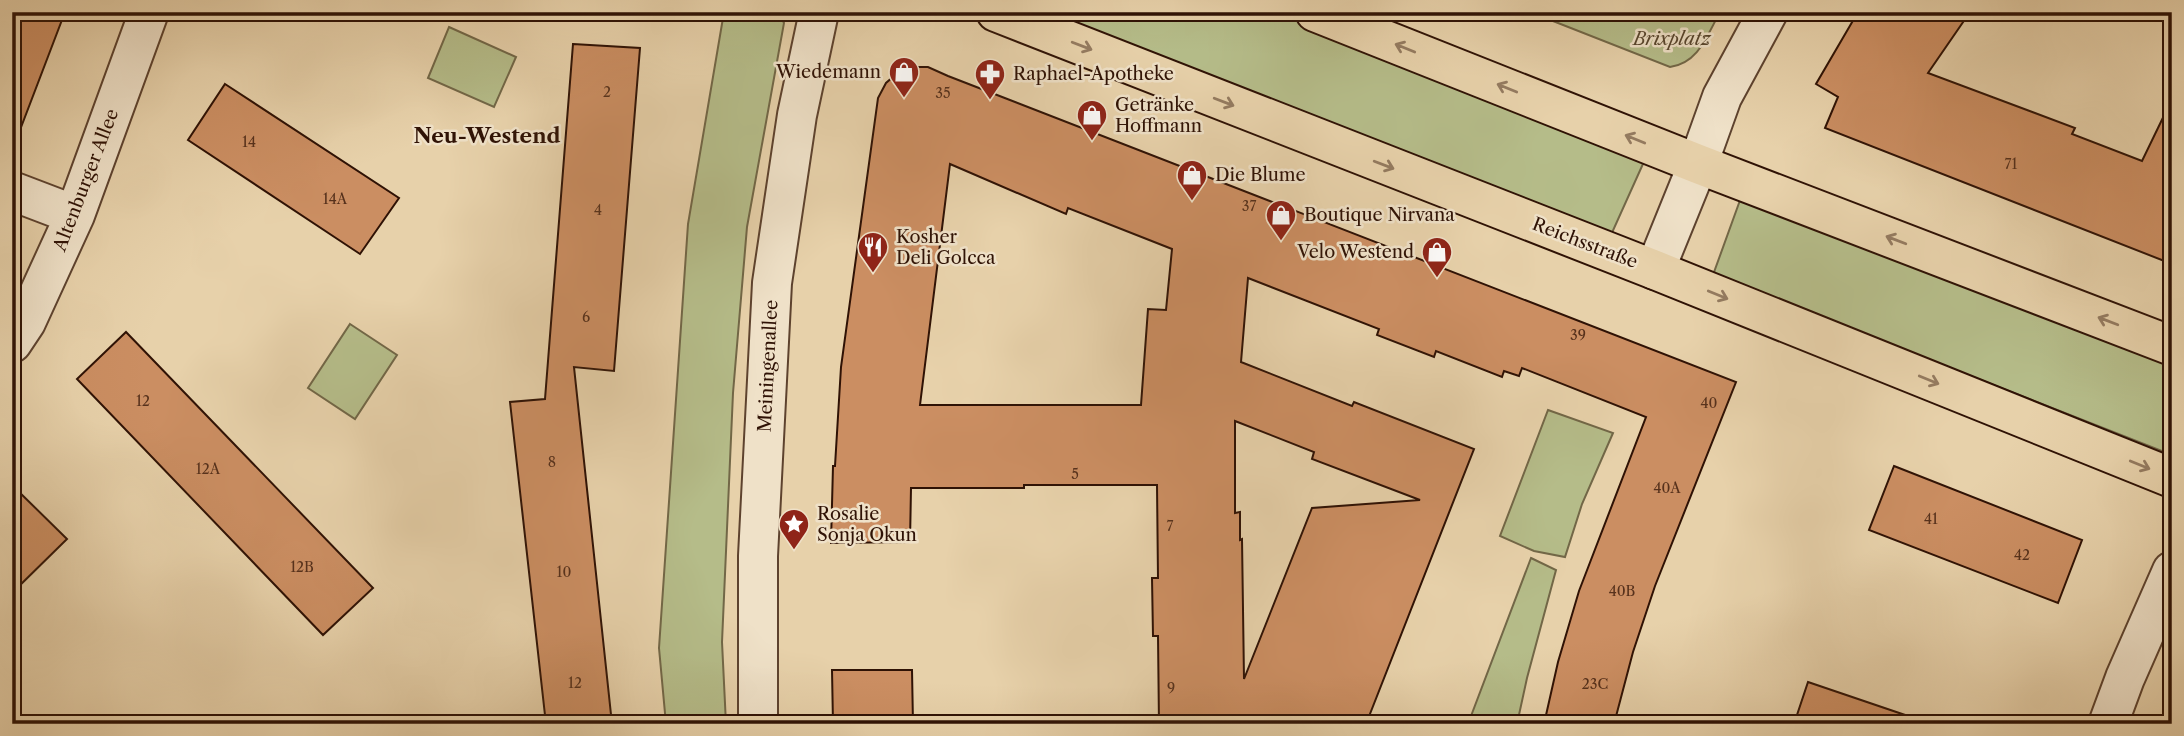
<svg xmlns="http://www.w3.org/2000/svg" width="2184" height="736" font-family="'Libre Caslon Text',serif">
	<rect width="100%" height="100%" fill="#e7d1aa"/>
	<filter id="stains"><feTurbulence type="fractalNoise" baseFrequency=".00286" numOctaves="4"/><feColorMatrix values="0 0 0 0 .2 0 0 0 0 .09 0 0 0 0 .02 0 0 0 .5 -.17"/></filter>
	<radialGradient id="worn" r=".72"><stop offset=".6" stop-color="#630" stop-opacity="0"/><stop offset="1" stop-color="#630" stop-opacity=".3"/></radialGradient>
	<!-- green -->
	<path fill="#b5bc89" stroke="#726747" stroke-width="2" d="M724 12H779L784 23 747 227 733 393 722 642 726 724H666L659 648 688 224Z
		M1032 12H1284L1647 155 1611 235Z
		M1530 12H1720C1707 35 1699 63 1670 67Z
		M449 27 516 57 494 107 428 78Z
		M1743 192 2172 358V455L1713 275Z
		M350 324 397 355 355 419 308 388Z
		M1548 410 1613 433 1582 504 1565 557 1534 551 1500 536Z
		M1531 558 1556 570 1527 678 1517 724H1468Z"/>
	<!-- building -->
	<path fill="#cb8e62" stroke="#2f1205" stroke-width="2" fill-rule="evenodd" d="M12 12H65L15 143H12Z
		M1858 12H1970L1928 73 2075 128 2072 134 2142 161 2172 99V264L1825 128 1838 97 1816 84Z
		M573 44 640 48 614 371 574 367 612 724H546L510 402 545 399Z
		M913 67H928L948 76 1736 382 1655 586 1633 652 1614 724H1544L1558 662 1579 591 1646 417 1522 368 1519 376 1504 371 1502 377 1436 351 1434 357 1377 335 1379 329 1248 278 1241 362 1352 406 1354 402 1474 449 1366 724H1159L1158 636H1153L1152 578H1158L1157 485H1024V488H911L910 542 831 543 833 466H835L841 367 878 98 886 83 900 71ZM950 164 1066 214 1068 208 1172 249 1166 310 1148 309 1141 405H920ZM1235 421 1314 452 1312 459 1420 500 1312 508 1244 679 1242 539 1240 540V512L1235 513Z
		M225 84 399 198 360 254 188 140Z
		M126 332 373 588 323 635 77 379Z
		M1894 466 2082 540 2058 603 1869 530Z
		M12 485 67 539 12 593Z
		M832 670H912L913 724H833Z
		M1808 682 1914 718 1913 724H1794Z"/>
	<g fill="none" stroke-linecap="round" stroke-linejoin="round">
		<!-- minor casing -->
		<g stroke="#5d422e" stroke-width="42">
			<path id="minor" d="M12 191 75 215
				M1655 270 1698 164 1722 97 1768 12
				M12 343 26 322 75 215 149 12
				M758 724V556L772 283 797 115 819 12
				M2108 724 2125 678 2172 571"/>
		</g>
		<!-- major casing -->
		<g stroke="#2f1205" stroke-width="42">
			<path id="major" d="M996 12 1655 270 2172 478
				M1315 12 1698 164 2172 346"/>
		</g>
		<!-- minor -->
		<use href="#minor" stroke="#efe1c8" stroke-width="38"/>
		<!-- major -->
		<use href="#major" stroke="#e7d1aa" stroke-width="38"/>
	</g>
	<!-- one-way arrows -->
	<defs><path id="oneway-shaft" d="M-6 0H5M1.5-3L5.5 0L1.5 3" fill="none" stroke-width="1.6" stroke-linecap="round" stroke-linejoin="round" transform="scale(1.75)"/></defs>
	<g stroke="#947b60">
		<use href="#oneway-shaft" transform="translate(1082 46) rotate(21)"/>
		<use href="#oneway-shaft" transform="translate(1405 48) rotate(-158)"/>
		<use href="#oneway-shaft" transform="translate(1507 88) rotate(-158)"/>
		<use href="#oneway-shaft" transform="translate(1224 102) rotate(21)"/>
		<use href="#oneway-shaft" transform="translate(1635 139) rotate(-158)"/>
		<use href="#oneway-shaft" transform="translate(1384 165) rotate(21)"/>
		<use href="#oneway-shaft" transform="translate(1896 240) rotate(-159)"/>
		<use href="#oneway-shaft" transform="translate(1718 295) rotate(22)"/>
		<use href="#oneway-shaft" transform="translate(2108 321) rotate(-159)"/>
		<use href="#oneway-shaft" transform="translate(1929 380) rotate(22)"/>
		<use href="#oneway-shaft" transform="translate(2140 465) rotate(22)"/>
	</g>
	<!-- icons -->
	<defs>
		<g id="shop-pin" transform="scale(1.575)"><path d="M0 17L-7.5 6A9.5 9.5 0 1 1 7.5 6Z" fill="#8f2418" stroke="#efe1c8"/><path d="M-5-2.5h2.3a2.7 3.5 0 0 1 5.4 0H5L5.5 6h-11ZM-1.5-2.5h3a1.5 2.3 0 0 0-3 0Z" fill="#fff"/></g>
		<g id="pharmacy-pin" transform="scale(1.575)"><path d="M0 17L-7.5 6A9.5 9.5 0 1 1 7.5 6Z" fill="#8f2418" stroke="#efe1c8"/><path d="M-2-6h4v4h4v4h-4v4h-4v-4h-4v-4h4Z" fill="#fff"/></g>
		<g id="restaurant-pin" transform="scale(1.575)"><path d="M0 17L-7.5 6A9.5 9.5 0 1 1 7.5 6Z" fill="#8f2418" stroke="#efe1c8"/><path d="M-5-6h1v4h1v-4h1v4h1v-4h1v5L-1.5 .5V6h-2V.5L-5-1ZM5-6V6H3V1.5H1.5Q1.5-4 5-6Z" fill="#fff"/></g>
		<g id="sight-pin" transform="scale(1.575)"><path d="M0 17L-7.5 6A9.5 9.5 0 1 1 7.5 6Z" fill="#8f2418" stroke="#efe1c8"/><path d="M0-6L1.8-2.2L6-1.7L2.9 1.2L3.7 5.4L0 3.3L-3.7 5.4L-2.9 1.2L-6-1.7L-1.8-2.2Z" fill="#fff"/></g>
	</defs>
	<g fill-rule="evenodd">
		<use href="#shop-pin" x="904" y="72"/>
		<use href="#pharmacy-pin" x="990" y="74"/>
		<use href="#shop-pin" x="1092" y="115"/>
		<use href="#shop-pin" x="1192" y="175"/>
		<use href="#shop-pin" x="1281" y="215"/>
		<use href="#restaurant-pin" x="873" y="247"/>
		<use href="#shop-pin" x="1437" y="252"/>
		<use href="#sight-pin" x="794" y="524"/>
	</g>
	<g text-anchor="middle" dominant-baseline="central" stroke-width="5" stroke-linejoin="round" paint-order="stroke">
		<!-- number labels -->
		<g font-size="14" fill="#56311c">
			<text x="607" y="92">2</text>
			<text x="943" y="93">35</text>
			<text x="249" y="142">14</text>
			<text x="2011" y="164">71</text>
			<text x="335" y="199">14A</text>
			<text x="1249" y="206">37</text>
			<text x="598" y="210">4</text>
			<text x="586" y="317">6</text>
			<text x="1578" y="335">39</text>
			<text x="143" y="401">12</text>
			<text x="1709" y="403">40</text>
			<text x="552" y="462">8</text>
			<text x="208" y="469">12A</text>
			<text x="1075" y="474">5</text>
			<text x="1667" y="488">40A</text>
			<text x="1931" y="519">41</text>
			<text x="1170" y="526">7</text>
			<text x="2022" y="555">42</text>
			<text x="302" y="567">12B</text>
			<text x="564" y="572">10</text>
			<text x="1622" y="591">40B</text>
			<text x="575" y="683">12</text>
			<text x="1595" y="684">23C</text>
			<text x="1171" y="688">9</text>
		</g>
		<!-- park labels -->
		<g font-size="18" font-style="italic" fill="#57452d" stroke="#efe1c8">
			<text x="1672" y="39">Brixplatz</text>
		</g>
		<!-- poi labels -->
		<g font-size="18" fill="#2f1205" stroke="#efe1c8" text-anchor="start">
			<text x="881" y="72" text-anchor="end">Wiedemann</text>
			<text x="1013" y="74">Raphael-Apotheke</text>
			<text x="1115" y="105">Getränke<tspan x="1115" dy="21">Hoffmann</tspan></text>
			<text x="1215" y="175">Die Blume</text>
			<text x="1304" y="215">Boutique Nirvana</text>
			<text x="896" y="237">Kosher<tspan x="896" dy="21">Deli Golcca</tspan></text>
			<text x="1414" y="252" text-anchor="end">Velo Westend</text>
			<text x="817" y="514">Rosalie<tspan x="817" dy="21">Sonja Okun</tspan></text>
		</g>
		<!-- street labels -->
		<g font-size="18" fill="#2f1205" stroke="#efe1c8">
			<text transform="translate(86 180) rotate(-69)">Altenburger Allee</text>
			<text transform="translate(1585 243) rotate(21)">Reichsstraße</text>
			<text transform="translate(768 366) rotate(-87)">Meiningenallee</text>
		</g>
		<!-- quarter labels -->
		<g font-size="21" font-weight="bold" fill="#2f1205" stroke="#efe1c8">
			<text x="487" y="135">Neu-Westend</text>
		</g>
	</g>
	<!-- margin -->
	<rect width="2184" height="736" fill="none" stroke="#e7d1aa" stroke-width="42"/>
	<rect x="14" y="14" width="2156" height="708" fill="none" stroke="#2f1205" stroke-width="3.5"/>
	<rect x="21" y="21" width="2142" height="694" fill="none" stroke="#2f1205" stroke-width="2"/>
	<rect width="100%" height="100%" filter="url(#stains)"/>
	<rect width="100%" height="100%" fill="url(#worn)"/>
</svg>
